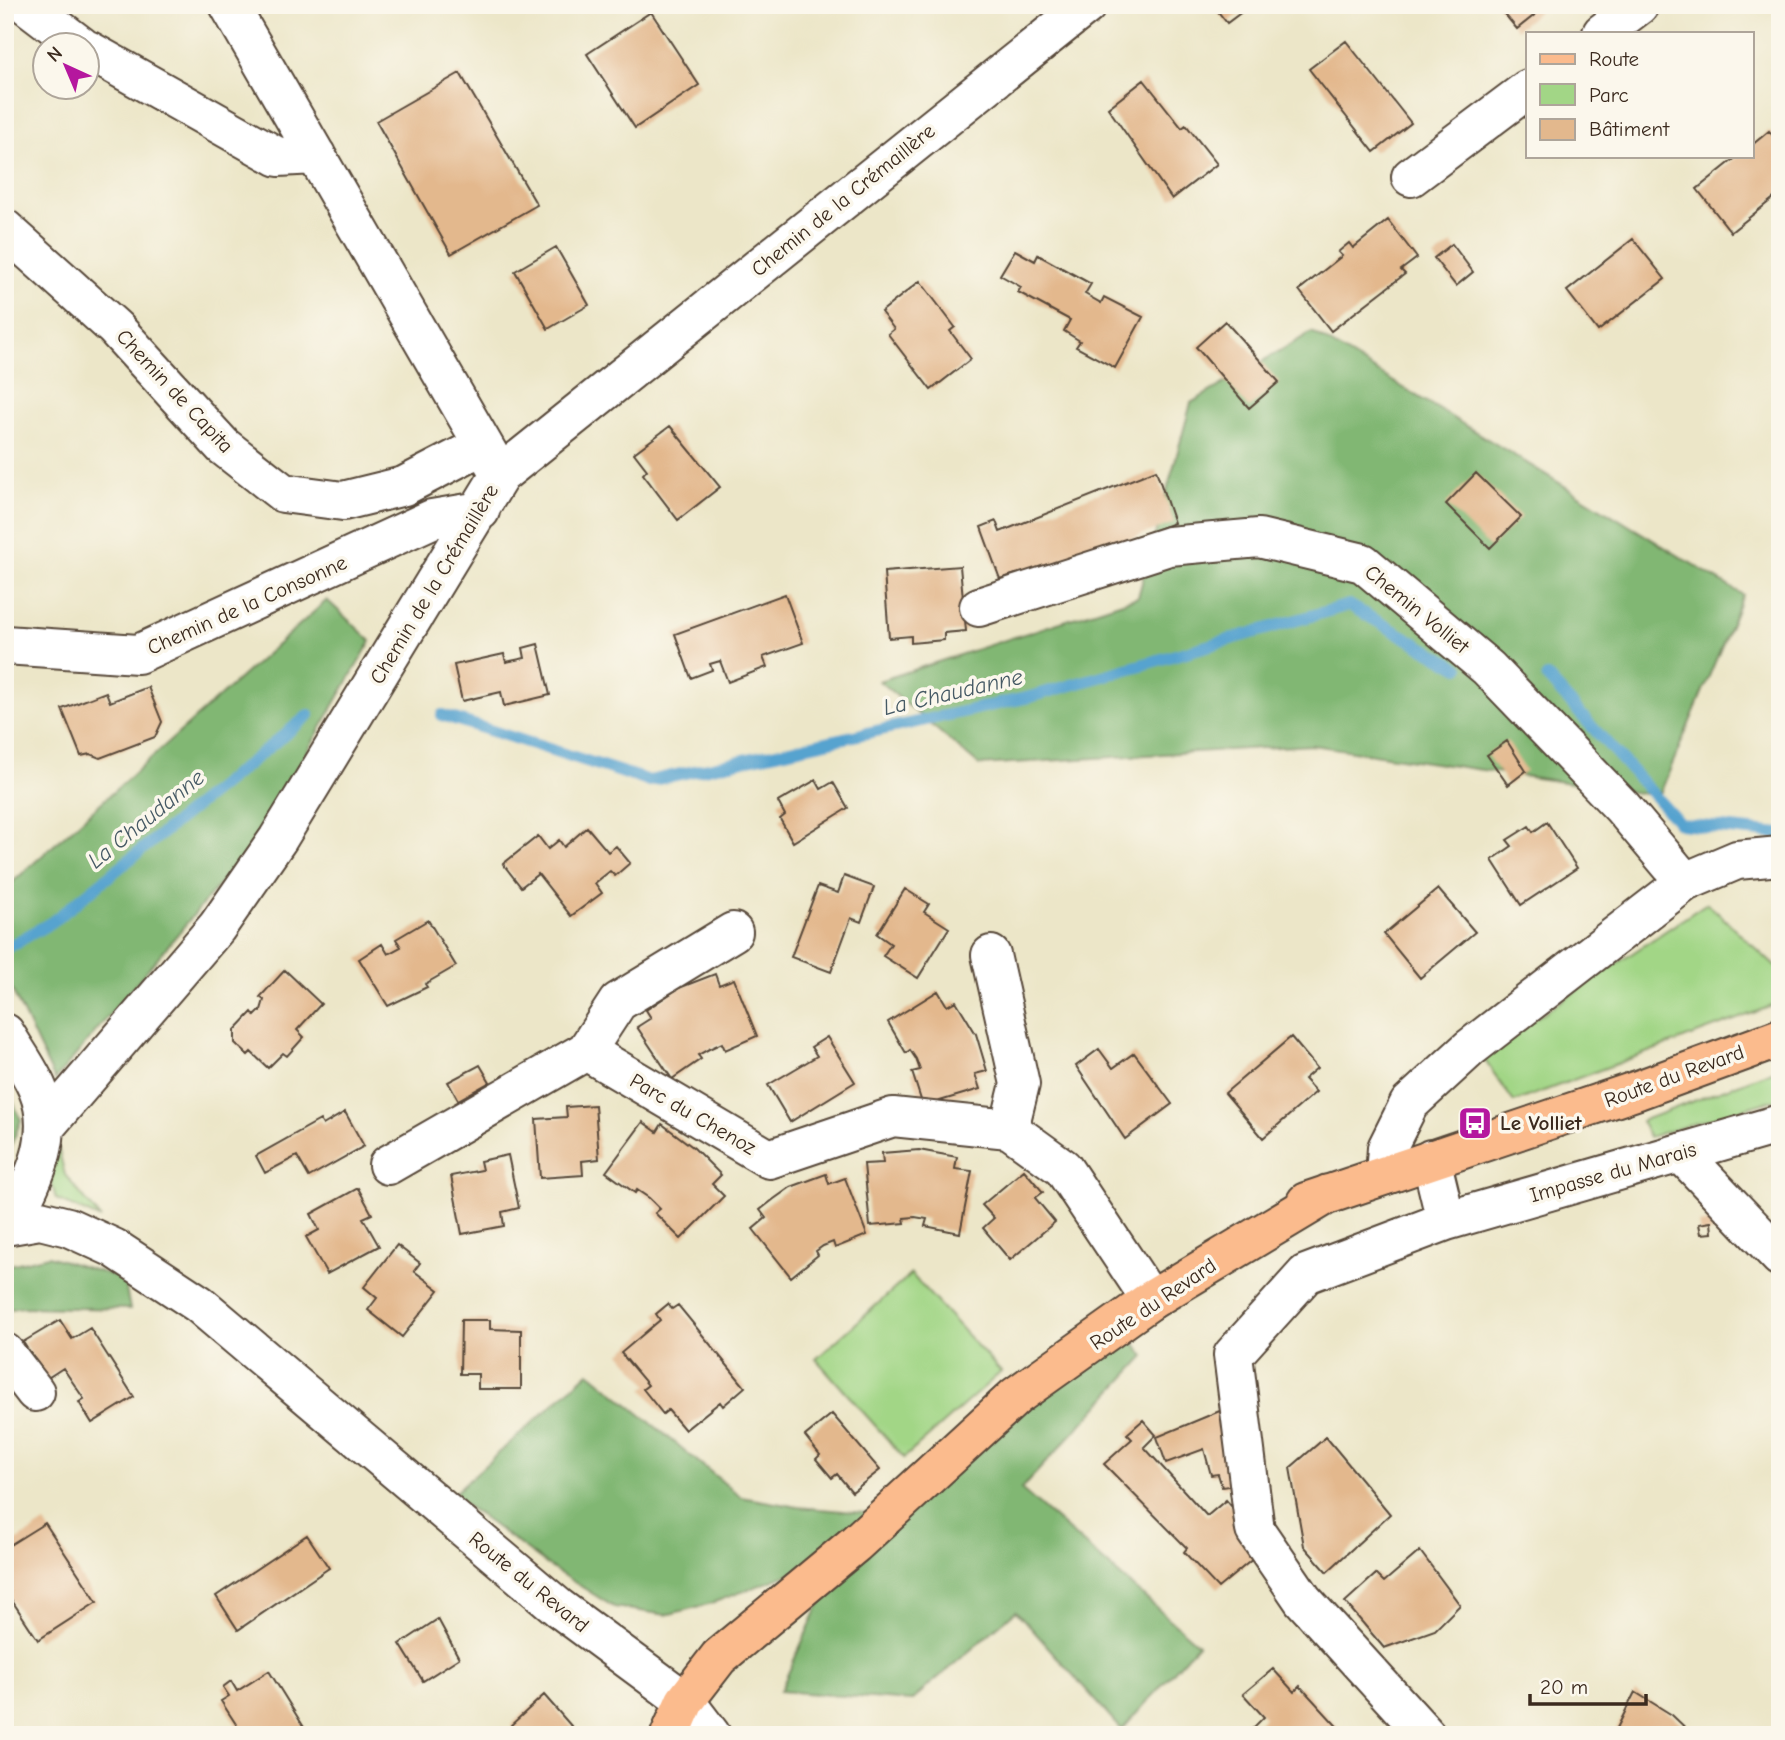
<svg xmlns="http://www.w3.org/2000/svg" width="1785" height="1740" font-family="'Comic Neue',sans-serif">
	<rect width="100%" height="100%" fill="#fbf7ec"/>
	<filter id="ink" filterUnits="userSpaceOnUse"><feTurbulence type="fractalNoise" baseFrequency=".0143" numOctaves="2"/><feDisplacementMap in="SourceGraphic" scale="14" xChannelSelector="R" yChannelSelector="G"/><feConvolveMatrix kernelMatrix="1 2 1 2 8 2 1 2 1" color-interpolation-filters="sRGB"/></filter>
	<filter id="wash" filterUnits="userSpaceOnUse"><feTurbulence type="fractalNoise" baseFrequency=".00686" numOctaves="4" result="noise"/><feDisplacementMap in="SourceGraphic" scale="28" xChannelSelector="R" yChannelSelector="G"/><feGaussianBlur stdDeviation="1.57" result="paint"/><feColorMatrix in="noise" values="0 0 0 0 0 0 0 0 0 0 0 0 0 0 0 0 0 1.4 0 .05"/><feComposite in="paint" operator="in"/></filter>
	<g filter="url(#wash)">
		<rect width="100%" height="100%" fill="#ece6c8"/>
		<!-- green -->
		<path fill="#a2d686" stroke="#6e8052" stroke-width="2" d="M1707 903 1780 971V1003L1514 1102 1481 1055Z
			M1780 1068V1098L1649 1137 1641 1121Z
			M57 1143 65 1175 101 1219 56 1199 51 1181Z
			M911 1274 1001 1372 904 1458 816 1359Z"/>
		<!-- forest -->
		<path fill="#81b773" stroke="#5e7048" stroke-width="2" d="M1312 332 1743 595 1659 796 1312 745 979 765 879 681 1138 597 1191 403Z
			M327 600 371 641 255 842 55 1080 5 975V889Z
			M5 1084 21 1120 5 1161Z
			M48 1256 124 1279 130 1309 22 1307 5 1310V1266Z
			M1123 1329 1145 1356 1021 1489 1198 1644 1122 1730 1016 1611 911 1701 780 1691 828 1585 814 1565 712 1603 666 1615 614 1607 553 1569 452 1495 589 1372 741 1497 798 1507 898 1516Z"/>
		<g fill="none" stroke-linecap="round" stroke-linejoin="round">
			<!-- stream -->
			<path stroke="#57a3cf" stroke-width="12" d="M1547 677 1680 824 1780 834
				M442 715 649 781 1030 697 1349 605 1459 668
				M5 949 52 922 309 715"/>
		</g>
		<g id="blocks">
			<!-- building -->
			<path fill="#e3b88d" d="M1213 5H1251L1227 23Z
				M1497 5H1539L1542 9 1517 29Z
				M651 12 699 85 635 128 587 54Z
				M1346 41 1411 123 1374 152 1309 69Z
				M460 73 537 205 451 254 376 121Z
				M1144 80 1182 128 1186 125 1217 164 1172 199 1108 108Z
				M1769 131 1780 144V193L1731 232 1697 189 1738 156H1752V145Z
				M1388 220 1417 258 1401 270 1405 274 1331 331 1299 290 1342 256 1338 252 1349 243 1353 248Z
				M1633 239 1665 279 1598 331 1567 291Z
				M1452 244 1473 272 1456 286 1434 258Z
				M556 247 589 305 548 329 515 271Z
				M1015 250 1035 261 1038 255 1091 284 1085 294 1101 303 1104 297 1143 317 1115 368 1076 347 1080 341 1064 331 1070 320 1018 292 1021 287 1000 275Z
				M920 281 955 327 950 331 971 359 931 390 888 334 894 329 881 312Z
				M1225 321 1279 382 1249 408 1196 347Z
				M670 426 720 487 678 520 643 474 647 470 634 453Z
				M1156 470 1174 523 1018 580 1016 574 1000 579 981 527 996 521 1000 532Z
				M1476 473 1521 517 1490 548 1446 504Z
				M960 566 966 631 944 633V640L911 643V636L889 638 884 572Z
				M785 594 803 643 763 657 767 667 728 682 720 661 710 664 712 670 691 678 675 634Z
				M538 644 550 695 504 706 501 692 462 701 454 665 504 654 506 662 525 658 523 648Z
				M148 687 162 722 155 737 100 758 90 754 81 756 62 709 106 692 110 702Z
				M1507 741 1526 771 1508 785 1487 755Z
				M816 780 821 789 833 782 848 808 793 842 780 819 785 815 778 802Z
				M1547 822 1577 868 1521 905 1492 860 1512 846 1507 840 1529 826 1533 832Z
				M587 827 608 852 616 846 630 863 615 876 610 871 595 883 602 893 571 916 538 874 521 887 503 864 538 836 548 849 559 840 564 847Z
				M844 876 874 887 861 922 851 918 831 972 791 957 818 886 838 893Z
				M905 889 929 904 924 912 949 928 918 978 883 956 891 944 877 934Z
				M1438 889 1475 932 1420 978 1384 934Z
				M428 920 456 966 425 984 427 987 388 1006 359 959 382 944 388 954 401 947 396 939Z
				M285 970 321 1004 297 1030 304 1037 287 1056 283 1053 268 1068 251 1052 248 1055 235 1043V1030L252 1012 255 1016 261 1010 264 1000 260 997Z
				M715 974 719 985 734 979 757 1036 725 1050 722 1043 709 1049 698 1055 701 1059 672 1079 637 1027 651 1018 646 1010 679 988Z
				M938 991 947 1006 956 1001 976 1034 987 1071 975 1074 980 1089 923 1106 912 1072 920 1070 916 1059 910 1050 906 1053 888 1022Z
				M827 1037 855 1082 790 1122 768 1085 817 1056 811 1047Z
				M1291 1037 1317 1068 1304 1079 1316 1092 1263 1138 1225 1093Z
				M1099 1049 1113 1068 1134 1053 1172 1104 1125 1139 1076 1066Z
				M480 1065 490 1082 458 1100 448 1082Z
				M595 1105 599 1159 582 1161 583 1175 540 1178 536 1119 567 1117 566 1107Z
				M345 1112 364 1146 309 1177 297 1156 265 1173 256 1156 320 1120 323 1125Z
				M643 1122 657 1132 662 1124 694 1148 721 1175 712 1184 724 1196 681 1239 655 1213 660 1209 649 1198 637 1190 635 1193 606 1172Z
				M919 1150 957 1157 955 1169 972 1171 960 1233 925 1226 927 1219 915 1217 904 1218 905 1223 870 1226 864 1164 883 1163 882 1153Z
				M508 1155 519 1208 502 1212 504 1226 462 1234 451 1176 482 1170 480 1161Z
				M1024 1170 1043 1192 1035 1198 1055 1222 1010 1260 983 1228 994 1218 982 1205Z
				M826 1174 829 1184 845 1178 867 1235 835 1248 833 1242 823 1246 816 1251 818 1255 791 1277 753 1229 766 1218 760 1210 774 1199 791 1187Z
				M358 1188 372 1214 363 1218 379 1246 327 1274 306 1237 319 1230 311 1214Z
				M1711 1222 1712 1233 1701 1234 1699 1224Z
				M397 1245 420 1263 414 1271 439 1290 402 1337 368 1310 377 1298 364 1287Z
				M668 1304 672 1309 678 1305 745 1387 723 1406 720 1402 685 1430 668 1410 663 1414 643 1389 648 1385 621 1353 660 1320 656 1314Z
				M60 1320 72 1339 90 1328 134 1397 92 1423 79 1402 84 1399 63 1368 46 1379 23 1342Z
				M461 1320H490V1329L521 1330V1389H478V1374H460Z
				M1227 1408 1243 1484 1222 1487 1218 1474 1211 1475 1204 1449 1166 1463 1157 1437Z
				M832 1414 880 1470 852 1492 837 1474 832 1478 816 1459 820 1455 805 1436Z
				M1143 1420 1156 1435 1144 1447 1207 1516 1226 1500 1240 1516 1234 1521 1252 1540 1254 1558 1218 1588 1184 1552 1187 1548 1104 1464 1132 1439 1127 1434Z
				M1326 1437 1390 1514 1327 1572 1304 1546 1290 1468Z
				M45 1523 97 1602 38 1640 5 1590V1548Z
				M307 1535 329 1568 238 1630 216 1596Z
				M1420 1551 1460 1605 1435 1630 1384 1648 1345 1602 1376 1574 1384 1582Z
				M438 1619 459 1658 423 1681 400 1644Z
				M1273 1669 1294 1692 1300 1686 1345 1735H1253L1250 1731 1264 1717 1243 1694Z
				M269 1671 305 1729 296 1735H243L221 1701 229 1696 223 1687 231 1681 237 1691Z
				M1635 1692 1672 1715 1693 1735H1628L1616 1730Z
				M544 1695 579 1735H519L511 1725Z"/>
		</g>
	</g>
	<g filter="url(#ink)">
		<use href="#blocks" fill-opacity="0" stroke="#564638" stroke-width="2"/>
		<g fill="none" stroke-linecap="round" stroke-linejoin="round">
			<!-- minor casing -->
			<g stroke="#564638" stroke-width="42">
				<path id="minor" d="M27 5 81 46
					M229 5 496 467
					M1602 33 1639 5
					M88 50 278 157 316 155
					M1411 177 1528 89
					M5 229 115 328 223 446 283 493 343 501 404 486 483 445
					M979 607 1169 546 1259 538 1363 563 1488 668 1622 807 1685 882
					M5 645 138 654 432 519 480 511
					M991 955 1020 1084 1009 1129
					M5 1033C16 1052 30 1070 38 1090 58 1138 31 1183 10 1225
					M586 1051 769 1159 893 1117 1009 1129 1063 1168 1151 1300
					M45 1127 217 927 278 839 500 475 1087 5
					M1681 1153 1780 1257
					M388 1165 586 1051 618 1002 733 932
					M1385 1175 1387 1148 1409 1104 1470 1048 1685 882 1737 860 1780 856
					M1446 1221 1780 1124
					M5 1226 40 1220 68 1227 114 1248 199 1304 559 1608 685 1701 711 1735
					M5 1353 35 1392
					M1426 1735 1303 1600 1255 1530 1233 1355 1306 1274 1446 1221 1431 1159"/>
			</g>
			<!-- major casing -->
			<g stroke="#564638" stroke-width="42">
				<path id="major" d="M1306 1202 1638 1090 1780 1038
					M670 1735 685 1701 719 1657 855 1544 1016 1396 1151 1300 1328 1194"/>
			</g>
			<!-- minor -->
			<use href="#minor" stroke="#fff" stroke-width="38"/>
			<!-- major -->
			<use href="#major" stroke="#fbbb8d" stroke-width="38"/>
		</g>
	</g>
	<!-- icons -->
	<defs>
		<g id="bus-square" transform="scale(1.75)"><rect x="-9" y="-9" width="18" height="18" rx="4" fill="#b5179e" stroke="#fbf7ec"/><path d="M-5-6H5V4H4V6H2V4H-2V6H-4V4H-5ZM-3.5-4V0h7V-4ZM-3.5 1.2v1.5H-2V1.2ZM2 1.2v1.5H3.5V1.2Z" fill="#fff"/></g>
	</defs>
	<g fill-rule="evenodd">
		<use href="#bus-square" x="1475" y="1123"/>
	</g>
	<g text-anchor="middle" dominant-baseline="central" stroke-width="7" stroke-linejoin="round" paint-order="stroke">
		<!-- street labels -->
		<g font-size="21" fill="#3b2a1e" stroke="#fbf7ec">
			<text transform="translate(843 200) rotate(-39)">Chemin de la Crémaillère</text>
			<text transform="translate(175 391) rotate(47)">Chemin de Capita</text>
			<text transform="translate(434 584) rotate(-59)">Chemin de la Crémaillère</text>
			<text transform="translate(247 605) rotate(-24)">Chemin de la Consonne</text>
			<text transform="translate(1417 609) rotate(39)">Chemin Volliet</text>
			<text transform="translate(1674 1076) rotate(-20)">Route du Revard</text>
			<text transform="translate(693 1114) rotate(30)">Parc du Chenoz</text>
			<text transform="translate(1613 1172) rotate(-16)">Impasse du Marais</text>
			<text transform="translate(1153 1304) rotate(-34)">Route du Revard</text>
			<text transform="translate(529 1582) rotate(39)">Route du Revard</text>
		</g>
		<!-- poi labels -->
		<g font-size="21" font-weight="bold" fill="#3b2a1e" stroke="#fbf7ec" text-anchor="start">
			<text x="1500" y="1123">Le Volliet</text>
		</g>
		<!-- water labels -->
		<g font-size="23" font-style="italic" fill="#465a65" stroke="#fbf7ec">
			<text transform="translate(953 692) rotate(-13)">La Chaudanne</text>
			<text transform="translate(146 819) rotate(-39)">La Chaudanne</text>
		</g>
	</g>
	<!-- margin -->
	<rect width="1785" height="1740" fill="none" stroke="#fbf7ec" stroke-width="28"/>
	<!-- legend -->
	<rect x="1526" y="32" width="228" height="126" fill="#fbf7ec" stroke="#aea59a" stroke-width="2"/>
	<rect x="1540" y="54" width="35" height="10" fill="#fbbb8d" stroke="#aea59a" stroke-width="2"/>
	<text x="1589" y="66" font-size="21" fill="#3b2a1e">Route</text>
	<rect x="1540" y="84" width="35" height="21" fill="#a2d686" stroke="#aea59a" stroke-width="2"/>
	<text x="1589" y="102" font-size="21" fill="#3b2a1e">Parc</text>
	<rect x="1540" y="119" width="35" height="21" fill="#e3b88d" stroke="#aea59a" stroke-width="2"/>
	<text x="1589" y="136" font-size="21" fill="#3b2a1e">Bâtiment</text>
	<!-- north arrow -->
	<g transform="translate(66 66) rotate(316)"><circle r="33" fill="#fbf7ec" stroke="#aea59a" stroke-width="2"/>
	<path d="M0-5L12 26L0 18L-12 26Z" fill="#b5179e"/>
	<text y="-10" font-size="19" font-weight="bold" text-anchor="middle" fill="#3b2a1e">N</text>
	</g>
	<!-- scale -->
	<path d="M1530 1694v10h116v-10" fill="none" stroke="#3b2a1e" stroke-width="3.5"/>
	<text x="1540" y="1694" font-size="21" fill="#3b2a1e" stroke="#fbf7ec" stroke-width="5" paint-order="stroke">20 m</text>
</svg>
